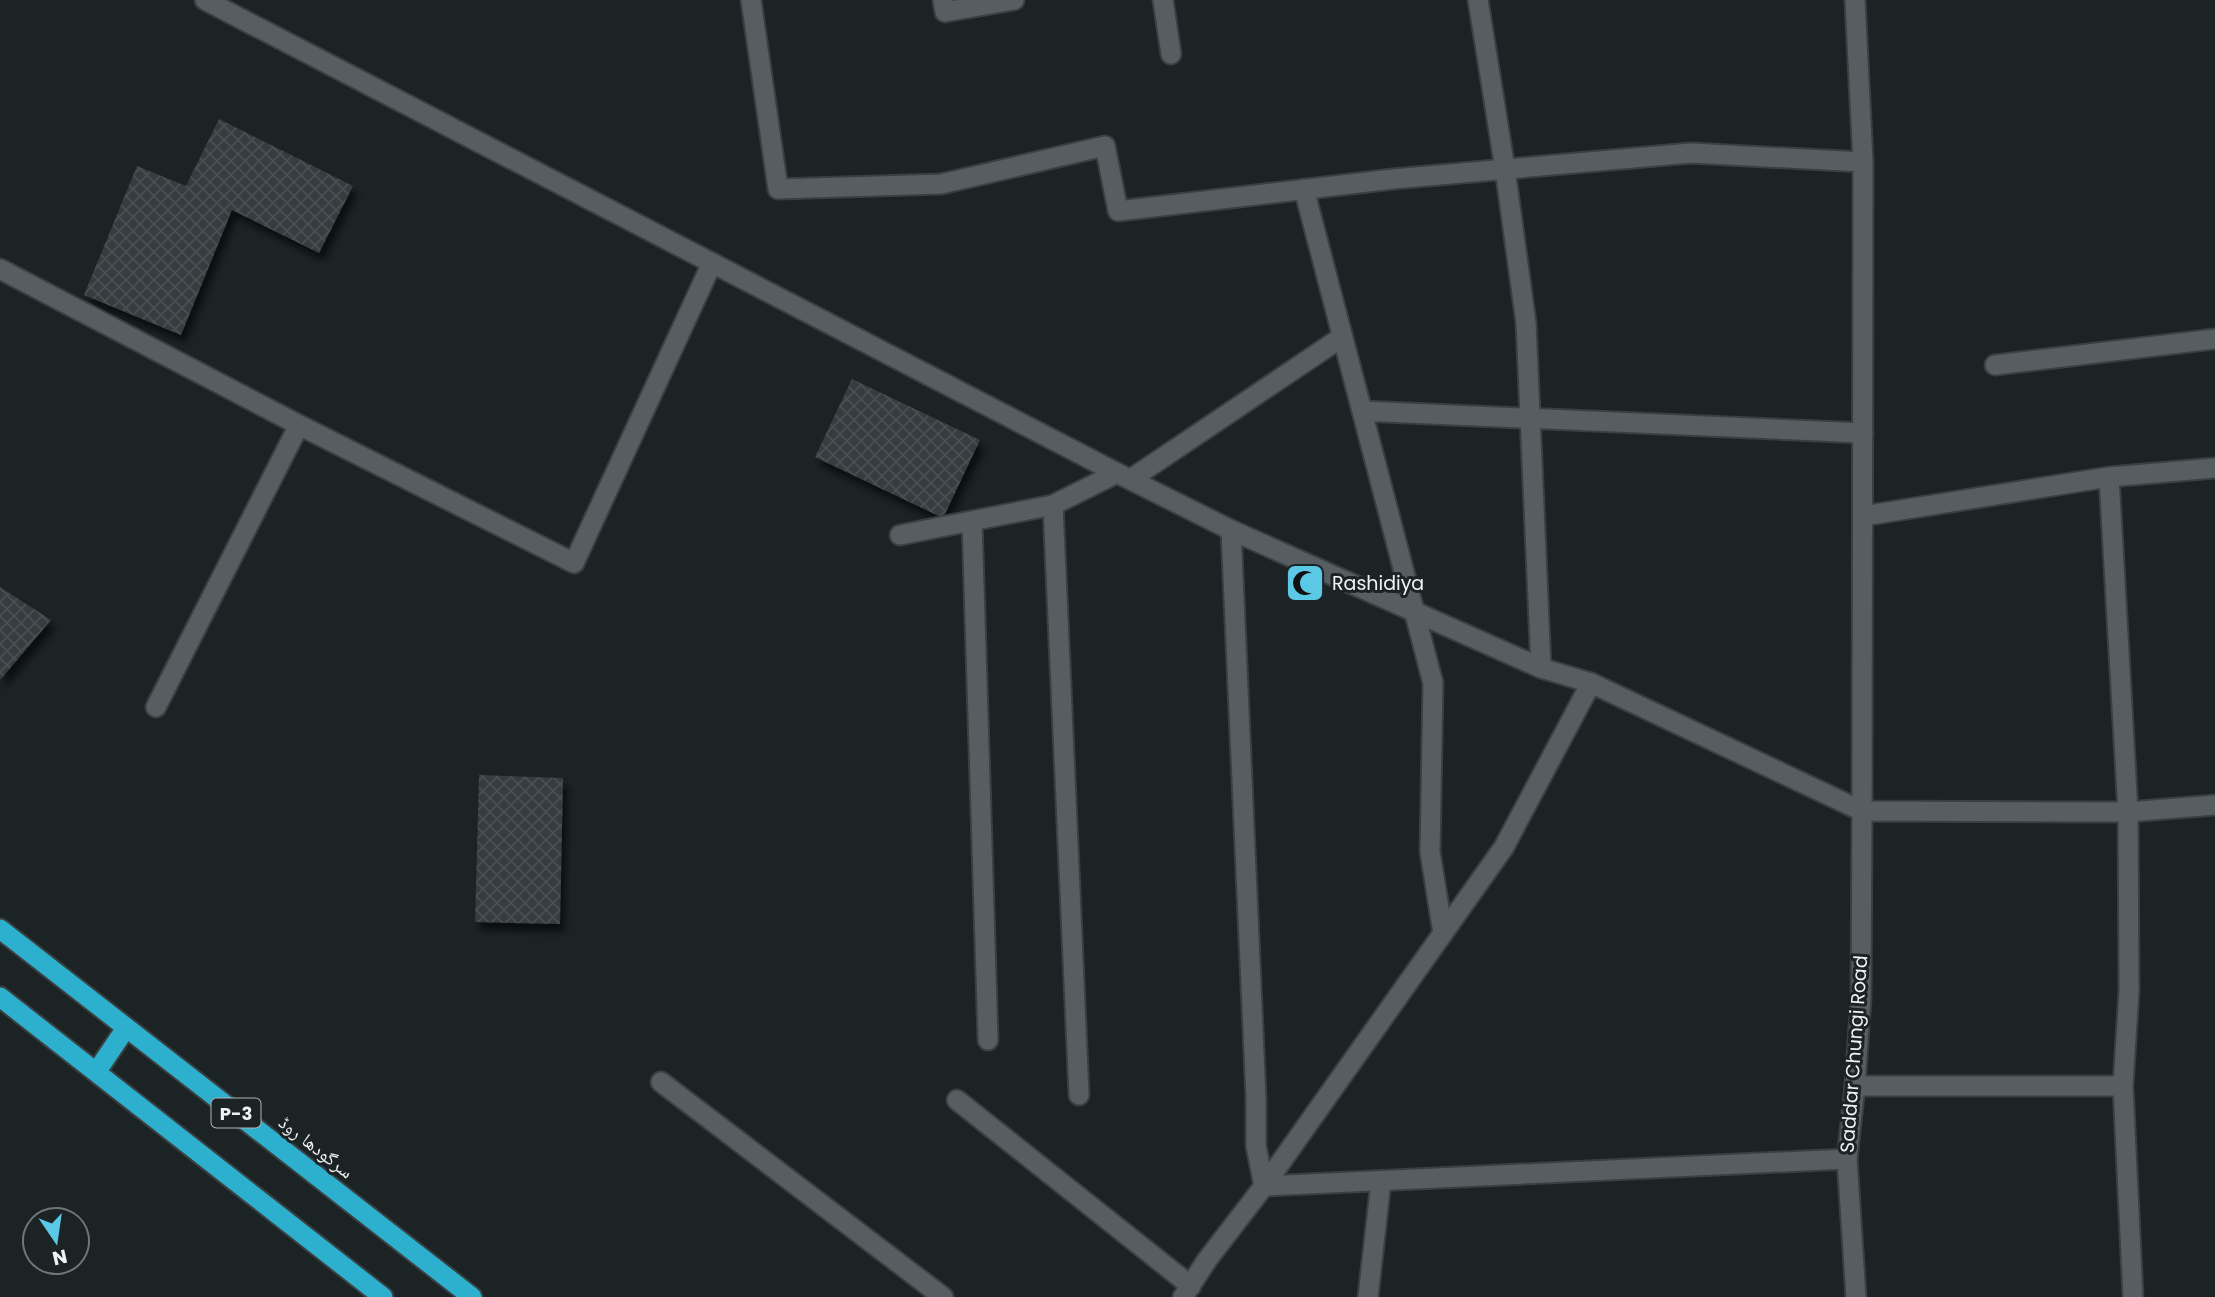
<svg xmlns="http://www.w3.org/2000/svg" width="2215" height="1297" font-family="Poppins,'Noto Naskh Arabic',sans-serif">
	<defs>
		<pattern id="building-cross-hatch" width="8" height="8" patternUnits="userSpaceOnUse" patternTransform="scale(1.75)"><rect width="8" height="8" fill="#363d3f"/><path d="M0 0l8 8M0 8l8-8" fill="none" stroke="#4a5052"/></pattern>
		<filter id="shadow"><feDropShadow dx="4.5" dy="8" stdDeviation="3.5" flood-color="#0009"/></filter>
	</defs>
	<rect width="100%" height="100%" fill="#1c2325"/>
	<!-- building -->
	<path fill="url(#building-cross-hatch)" filter="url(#shadow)" d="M219 119 353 186 319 253 232 210 181 335 84 295 137 166 186 186Z
		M852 379 980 440 943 518 815 457Z
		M0 587 51 620 0 680Z
		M479 775 563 778 560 924 475 922Z"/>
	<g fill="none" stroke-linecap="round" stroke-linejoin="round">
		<!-- minor casing -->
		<g stroke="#3a3f41" stroke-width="23">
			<path id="minor" d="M751 0 778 189 941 184 1105 146 1118 211 1393 179 1691 153 1863 162
				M943 0 945 12 1014 0
				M1163 0 1171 54
				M1478 0 1505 169 1526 323 1541 668
				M1855 0 1863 162 1862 811
				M1304 189 1433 683 1430 852 1443 933
				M0 269 299 425 574 563 712 263
				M1995 365 2215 339
				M1362 411 1863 433
				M2109 477 2128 812 2129 991 2123 1086 2133 1297
				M1131 479 1342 337
				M1053 505 1079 1095
				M1863 516 2109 477 2215 468
				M972 521 988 1040
				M1231 530 1256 1098V1146L1264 1186 1847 1159
				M900 535 1053 505 1117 473
				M156 707 299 425
				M661 1082 943 1297
				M1855 1086H2123
				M957 1100 1191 1286
				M1183 1297 1207 1260 1264 1186 1504 847 1591 683
				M1368 1297 1381 1181"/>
		</g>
		<!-- tertiary casing -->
		<g stroke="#3a3f41" stroke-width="23">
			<path id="tertiary" d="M205 0 1117 473 1231 530 1541 668 1591 683 1862 811 2128 812 2215 805
				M1856 1297 1847 1159 1855 1086 1861 998 1862 811"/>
		</g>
		<!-- trunk casing -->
		<g stroke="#3a3f41" stroke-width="23">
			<path id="trunk" d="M0 929 472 1297
				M0 997 383 1297
				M97 1071 126 1028"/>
		</g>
		<!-- minor -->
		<use href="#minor" stroke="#575e61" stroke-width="19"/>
		<!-- tertiary -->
		<use href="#tertiary" stroke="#575e61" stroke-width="19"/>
		<!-- trunk -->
		<use href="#trunk" stroke="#2cb0ce" stroke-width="19"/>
	</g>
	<!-- icons -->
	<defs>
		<g id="mosque-square" transform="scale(2.0125)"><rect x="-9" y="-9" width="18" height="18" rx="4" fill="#5bc8e6" stroke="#1c2325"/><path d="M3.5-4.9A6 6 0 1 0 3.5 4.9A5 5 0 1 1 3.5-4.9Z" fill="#111"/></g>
	</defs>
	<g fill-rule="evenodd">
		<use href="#mosque-square" x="1305" y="583"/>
	</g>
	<g text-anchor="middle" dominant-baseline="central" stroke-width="6" stroke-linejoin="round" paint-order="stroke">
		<!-- shield labels -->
		<rect fill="#1c2325" stroke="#b0b5b7" stroke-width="2" x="211.5" y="1098.5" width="49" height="29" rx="5"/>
		<g font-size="18" font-weight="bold" fill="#eff3f5">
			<text x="236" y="1113">P-3</text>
		</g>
		<!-- poi labels -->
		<g font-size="19" fill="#eff3f5" stroke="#1c2325" text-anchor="start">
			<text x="1332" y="583">Rashidiya</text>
		</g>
		<!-- street labels -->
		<g font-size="19" fill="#eff3f5" stroke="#1c2325">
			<text transform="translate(1854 1054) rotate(-86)">Saddar Chungi Road</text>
			<text transform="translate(316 1147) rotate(38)">سرگودھا روڈ</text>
		</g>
	</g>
	<!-- north arrow -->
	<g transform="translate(56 1241) rotate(167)"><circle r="33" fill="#1c2325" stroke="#707678" stroke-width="2"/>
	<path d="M0-5L12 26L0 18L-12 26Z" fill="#5bc8e6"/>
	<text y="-10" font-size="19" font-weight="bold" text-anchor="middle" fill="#eff3f5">N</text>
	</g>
</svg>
